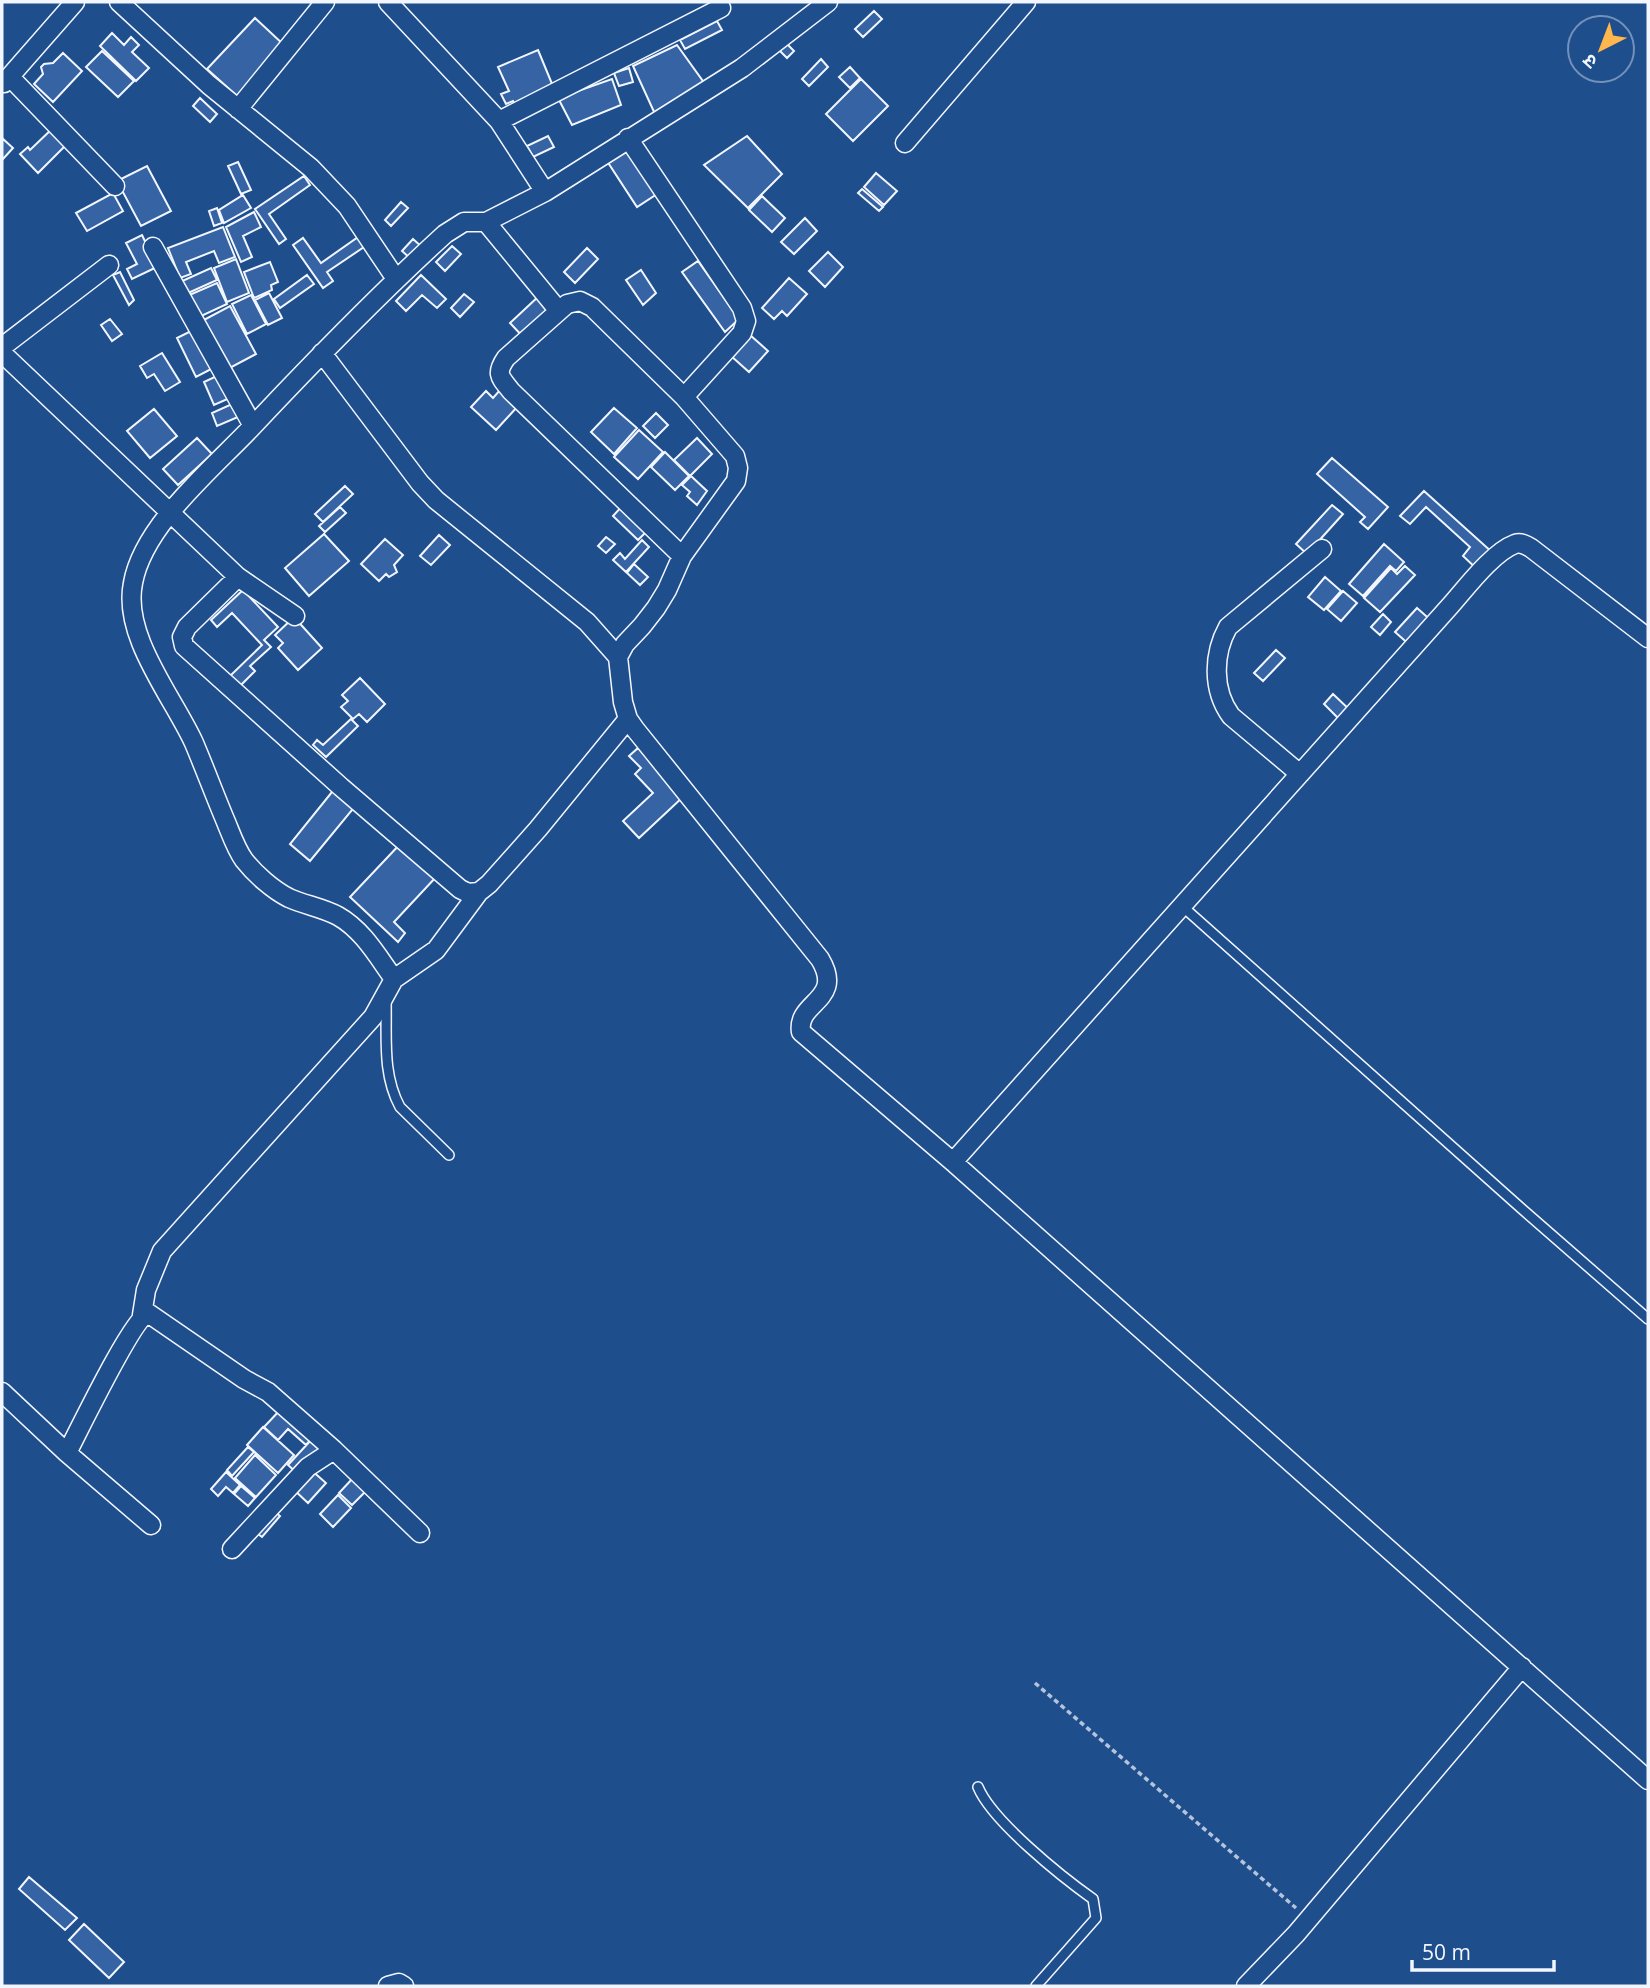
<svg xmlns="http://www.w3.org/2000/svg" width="1650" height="1988" font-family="'Open Sans','Noto Sans Devanagari',sans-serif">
	<rect width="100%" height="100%" fill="#1f4e8c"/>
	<!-- building -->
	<path fill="#3563a3" stroke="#f2f6ff" stroke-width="2" d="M874 11 882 19 863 37 855 29Z
		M255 18 284 45 237 96 207 69Z
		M717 21 722 30 685 49 680 40Z
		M112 33 124 45 131 37 139 45 132 52 149 68 136 81 100 46Z
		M786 43 794 51 787 58 779 50Z
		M677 45 705 84 655 114 633 66Z
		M538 50 555 91 516 108 513 101 506 104 501 94 509 91 498 67Z
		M102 51 134 81 118 97 86 67Z
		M63 53 82 71 53 102 34 84 43 74 41 67 44 64 53 63Z
		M821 59 828 67 809 86 802 79Z
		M850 67 860 78 850 88 839 77Z
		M629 68 633 82 619 86 614 73Z
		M612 79 621 105 572 125 558 98Z
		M861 79 888 106 853 141 826 114Z
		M200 98 217 114 210 122 193 106Z
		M54 127 69 142 38 173 20 154 28 147 30 150Z
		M548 136 554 147 533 157 527 146Z
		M747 136 782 174 748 208 704 165Z
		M2 138 13 148 3 159 2 157Z
		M627 148 657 194 637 207 607 161Z
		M238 162 251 190 241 194 228 166Z
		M147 166 171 211 141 226 117 181Z
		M876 173 897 191 884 205 864 187Z
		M304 176 310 185 269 214 286 239 279 244 255 209Z
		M862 189 883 207 879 211 858 193Z
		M113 193 123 211 87 231 76 213Z
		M243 195 251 208 224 223 219 210Z
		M762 196 785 218 772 232 749 210Z
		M401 202 408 208 391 226 385 220Z
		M217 208 222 223 214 226 209 211Z
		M254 212 261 227 243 236 252 257 241 262 226 227Z
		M805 218 817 231 794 254 781 242Z
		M223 227 235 257 219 263 214 251 186 262 191 274 180 278 168 248Z
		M142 235 157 267 132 279 127 269 137 264 126 243Z
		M361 235 367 245 327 272 333 281 323 288 293 245 303 238 321 263Z
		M413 239 422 247 411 259 402 251Z
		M452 246 461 254 445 271 436 262Z
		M587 248 598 259 575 283 564 272Z
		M828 252 843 267 825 287 809 271Z
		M236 259 249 293 227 302 214 268Z
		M698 261 739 319 725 332 682 272Z
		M270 262 278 282 271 285 272 290 254 298 244 272Z
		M211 268 217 280 186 294 180 282Z
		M641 270 656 293 643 305 626 280Z
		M120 272 134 300 129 305 113 275Z
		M307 275 314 284 280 308 274 299Z
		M421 275 446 299 437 308 422 295 406 311 396 301Z
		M789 278 807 294 787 316 782 311 774 319 762 308Z
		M217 283 227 304 197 318 187 296Z
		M269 293 282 318 268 325 255 300Z
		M464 294 474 302 460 317 451 308Z
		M251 295 266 324 247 334 232 304Z
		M540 295 556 312 526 340 510 323Z
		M230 306 256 354 226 370 200 322Z
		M110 319 122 334 112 341 101 325Z
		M195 329 215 367 196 377 177 338Z
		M750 335 768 351 749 372 731 356Z
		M162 353 180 382 165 391 154 374 147 378 140 366Z
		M221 374 232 397 214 405 204 382Z
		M501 389 518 406 496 430 471 407 486 391 493 398Z
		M232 404 238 417 217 426 212 413Z
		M614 408 637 428 614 454 591 432Z
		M154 409 177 436 150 458 127 431Z
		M656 413 668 425 655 438 643 426Z
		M639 430 663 452 638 479 614 457Z
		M197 438 212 454 178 485 163 469Z
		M697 438 712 454 690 476 674 460Z
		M665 452 689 476 675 490 651 467Z
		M1332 458 1388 507 1368 529 1360 522 1365 517 1317 474Z
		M691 476 707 491 697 505 687 496 690 492 682 485Z
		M345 486 353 494 323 522 315 514Z
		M1424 491 1493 553 1478 570 1463 556 1470 547 1426 507 1410 524 1400 516Z
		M624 504 649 529 638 540 613 516Z
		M1332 505 1343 514 1307 554 1296 544Z
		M340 507 346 513 325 532 319 526Z
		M324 534 349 561 309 596 285 568Z
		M439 535 450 545 431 565 420 556Z
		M606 537 615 544 606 553 598 546Z
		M385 539 403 555 394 565 397 572 389 577 386 574 379 581 361 564Z
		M642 540 649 547 626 572 613 560 620 553 625 559Z
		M1384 544 1404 562 1396 571 1390 566 1363 596 1349 584Z
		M634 564 648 577 640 585 627 573Z
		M1405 566 1415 575 1380 612 1364 598 1391 568 1397 574Z
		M1325 577 1341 591 1324 610 1308 597Z
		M243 590 278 627 264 640 271 647 250 666 255 671 240 686 230 676 262 645 232 613 217 627 211 620Z
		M1343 591 1357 603 1341 621 1327 609Z
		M1417 608 1434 623 1412 647 1395 632Z
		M1383 614 1391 622 1380 635 1371 627Z
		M294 617 322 648 298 670 278 648 283 643 275 635Z
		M1276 650 1285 658 1263 681 1254 673Z
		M360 678 385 704 367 722 359 714 353 719 341 707 348 701 342 695Z
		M1333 694 1353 713 1343 723 1324 704Z
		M351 719 358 726 326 757 313 745 317 740 323 745Z
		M638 748 684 796 639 838 623 821 653 793 635 774 641 768 629 756Z
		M336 787 357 804 310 861 290 844Z
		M402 842 437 876 394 922 405 933 398 942 350 897Z
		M282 1408 313 1437 306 1445 288 1429 278 1440 264 1427Z
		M263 1427 294 1455 278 1473 247 1445Z
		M312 1439 322 1448 298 1474 288 1465Z
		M248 1447 254 1452 232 1476 227 1470Z
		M255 1455 276 1475 256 1497 235 1478Z
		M310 1469 326 1483 308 1503 292 1488Z
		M226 1472 240 1485 233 1493 226 1487 218 1496 211 1489Z
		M353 1478 366 1491 352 1505 339 1493Z
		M241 1486 255 1498 248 1506 234 1494Z
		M338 1495 351 1508 333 1527 320 1514Z
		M273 1510 280 1516 262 1537 254 1531Z
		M29 1877 77 1918 65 1930 19 1889Z
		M84 1924 124 1962 109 1978 69 1940Z"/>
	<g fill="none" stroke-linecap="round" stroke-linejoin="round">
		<!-- lane casing -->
		<g stroke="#f2f6ff" stroke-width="12">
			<path id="lane" d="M1181 905 1522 1209 1648 1319
				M386 1001C387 1037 382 1074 400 1107L449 1155
				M978 1787C992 1821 1062 1877 1093 1899L1096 1918 1036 1986"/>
		</g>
		<!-- street casing -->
		<g stroke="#f2f6ff" stroke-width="21">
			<path id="street" d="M119 2 209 85 311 168 347 206 396 279
				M388 2 499 121 545 192
				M10 77 115 186
				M4 83 75 2
				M238 109 325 2
				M499 121 721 8
				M628 138 742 308 746 321 742 333 684 397
				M905 143 1026 2
				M486 222 559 311
				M153 247 253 426
				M2 347 109 265
				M2 353 238 577 295 616
				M322 353 420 483 436 500 587 622 618 657 623 702 628 719 635 729 820 959C845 1001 796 1001 801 1032L953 1162 1648 1780
				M238 577 187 627 182 637 184 646 341 787 460 889 468 893 479 892 489 884 538 829 628 719
				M618 657 625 644 642 626 656 608 667 590 682 556 736 481 738 468 735 456 684 397 592 307 580 301 567 304 506 358C495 374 500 377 511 391L682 556
				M1300 774 1231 716C1212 690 1213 654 1228 627L1322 549
				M394 979C378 957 363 930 338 916 323 908 305 905 289 898 273 890 255 874 244 860 236 849 231 834 226 822 215 796 205 769 194 743 173 697 122 636 133 583 143 526 211 470 250 429 313 362 377 296 445 234L464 222H486L545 192 742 68 828 2
				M953 1162 1450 606C1466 588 1493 552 1515 544 1521 542 1526 545 1531 548L1648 638
				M142 1315 146 1290 162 1251 373 1017 394 979 436 950 479 892
				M2 1392 67 1453 151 1525
				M67 1453C79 1430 132 1320 148 1313L244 1379 268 1392 334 1450 420 1533
				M232 1549 308 1467 334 1450
				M388 1986 399 1983 404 1986
				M1246 1986 1296 1934 1522 1667"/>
		</g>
		<!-- path -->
		<path stroke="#b3c4dc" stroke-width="3.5" stroke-dasharray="5 3.5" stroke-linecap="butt" d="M1035 1683 1296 1908"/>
		<!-- lane -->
		<use href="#lane" stroke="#1f4e8c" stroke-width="9"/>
		<!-- street -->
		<use href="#street" stroke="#1f4e8c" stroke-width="18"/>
	</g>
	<!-- border -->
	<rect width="1650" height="1988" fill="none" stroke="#f2f6ff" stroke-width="7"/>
	<!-- north arrow -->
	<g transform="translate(1601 49) rotate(222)"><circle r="33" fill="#1f4e8c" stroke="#7391ba" stroke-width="2"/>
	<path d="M0-5L12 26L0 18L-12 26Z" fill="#ffb74d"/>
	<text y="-10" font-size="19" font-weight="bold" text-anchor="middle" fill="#f2f6ff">उ</text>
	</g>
	<!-- scale -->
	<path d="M1412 1960v10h142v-10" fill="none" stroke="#f2f6ff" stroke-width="3.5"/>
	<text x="1422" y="1960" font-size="21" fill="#f2f6ff" stroke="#1f4e8c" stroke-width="5" paint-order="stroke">50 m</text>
</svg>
